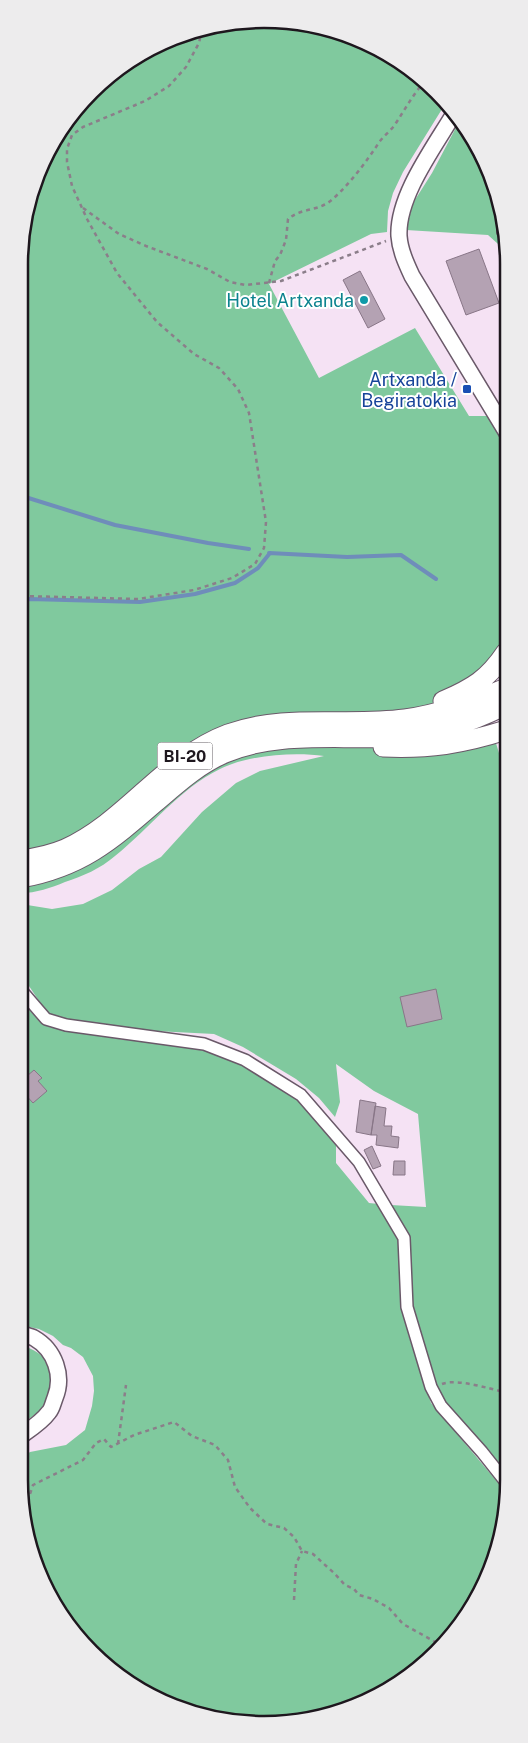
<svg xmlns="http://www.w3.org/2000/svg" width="528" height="1743" font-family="'Public Sans',sans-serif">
	<rect width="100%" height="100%" fill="#f5e2f4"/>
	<!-- green -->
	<path fill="#80c99e" d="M216 23 312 24 386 51 447 101 403 172 393 193 388 211 387 232 371 234 269 284 319 378 415 328 469 416H507L506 671 477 681 499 753 506 751 505 1475 447 1405 438 1389 411 1304 409 1240 406 1229 391 1205 426 1207 418 1114 374 1091 336 1064 340 1102 335 1117 319 1098 296 1079 243 1047 214 1034 116 1029 62 1019 47 1013 25 980 21 977V904L52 909 83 904 112 890 139 869 161 857 202 812 236 783 260 771 324 756C293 752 248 755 220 769 179 789 150 828 115 856 100 869 83 876 65 882 51 888 36 893 21 893L24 216 60 128 128 60Z
		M460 120 484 156 507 232V252L488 235 406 230 413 203 432 173Z
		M21 1000 39 1021 49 1027 125 1040 150 1041 206 1051 230 1060 256 1072 305 1102 336 1141V1163L369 1203 379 1204 399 1238 402 1305 409 1337 431 1403 505 1491 504 1527 468 1615 400 1683 327 1716 232 1722 155 1699 80 1641 37 1573 19 1479V1460L30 1452 66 1445 85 1430 92 1406 94 1391 93 1376 83 1357 71 1348 63 1345 53 1336 39 1329 19 1325Z
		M19 1345C29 1347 39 1352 46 1360 63 1383 43 1417 19 1423Z"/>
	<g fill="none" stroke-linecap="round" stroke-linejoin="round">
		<!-- stream -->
		<path stroke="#6f8dba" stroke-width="4" d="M22 496 115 525 208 543 249 549
			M269 553 347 557 401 555 436 579
			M235 583 258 568 270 553
			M22 601 29 599 140 602 195 594 235 583"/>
	</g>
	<!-- building -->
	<path fill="#b4a2b3" stroke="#887687" d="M479 249 499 303 466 315 446 261Z
		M360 271 385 319 368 328 343 280Z
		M436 989 442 1019 407 1027 400 997Z
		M34 1070 42 1078 38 1081 47 1091 33 1103 23 1092 22 1093 20 1092V1082Z
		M360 1100 376 1103 371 1135 356 1132Z
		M375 1106 386 1108 384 1126H392L391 1136 399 1137 398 1148 376 1145 377 1135H371Z
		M372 1146 381 1166 373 1169 364 1150Z
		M394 1161H405V1175H393Z"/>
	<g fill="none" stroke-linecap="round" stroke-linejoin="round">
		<!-- minor casing -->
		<g stroke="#6a5969" stroke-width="14">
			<path id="minor" d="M503 218V232L507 241
				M21 990 46 1019 66 1025 204 1044 245 1060 301 1095 359 1162 404 1238 407 1307 431 1387 441 1406 482 1452 505 1481"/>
		</g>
		<!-- tertiary casing -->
		<g stroke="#6a5969" stroke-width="18">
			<path id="tertiary" d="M455 112C435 146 397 196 399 236 400 250 406 263 412 276L507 433
				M19 1437C29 1430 41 1423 49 1412 52 1409 53 1403 55 1398 64 1376 55 1350 34 1338 30 1336 24 1335 19 1333"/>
		</g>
		<!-- primary casing -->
		<g stroke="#6a5969" stroke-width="21">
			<path id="primary" d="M443 701C473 688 488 679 506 652
				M383 747C429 749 462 744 506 730
				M21 860C36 858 51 855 65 849 127 821 164 758 228 734 285 713 346 727 405 719 440 714 474 702 506 688
				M21 878C82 867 112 840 157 801 178 783 199 764 225 753 277 731 336 740 390 737 436 734 465 725 506 705"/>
		</g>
		<!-- path -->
		<path stroke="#8b7e8a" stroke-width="2.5" stroke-dasharray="4 4" stroke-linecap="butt" d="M83 208 119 234 146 246 207 269 230 282 246 285 281 281 386 241
			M269 283 275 261 280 255 286 240 288 219C304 206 319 213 335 197 352 181 366 162 378 144 383 136 391 131 396 123 405 109 413 95 424 82
			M22 596 138 599 194 590 232 578 255 564 264 548 266 522 249 413 238 389 219 368 194 354 157 322 117 273 87 219 72 186 67 162V149L72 135 83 127 145 101 169 86 186 67 199 43 202 29
			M442 1384C457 1378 489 1389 505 1392
			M118 1444 126 1385
			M25 1509 33 1485 83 1460 96 1443 104 1439 111 1447 134 1435 174 1422 192 1436 215 1445 228 1460 235 1487 250 1508 267 1524 284 1528 294 1537 302 1551 313 1554 334 1573 345 1585 354 1589 359 1595 373 1599 389 1608 403 1624 439 1644
			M294 1600 296 1564 302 1551"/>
		<!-- minor -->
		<use href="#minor" stroke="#fff" stroke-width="11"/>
		<!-- tertiary -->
		<use href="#tertiary" stroke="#fff" stroke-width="15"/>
		<!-- primary -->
		<use href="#primary" stroke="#fff" stroke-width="19"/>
	</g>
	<!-- markers -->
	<circle fill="#0f9aa8" stroke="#fff" stroke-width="2" cx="364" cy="300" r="5"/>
	<rect fill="#1a4fb4" stroke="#fff" stroke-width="2" x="462" y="384" width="10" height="10" rx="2.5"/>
	<g text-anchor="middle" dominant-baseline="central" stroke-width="4" stroke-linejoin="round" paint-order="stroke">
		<!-- shield labels -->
		<rect fill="#fff" stroke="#625d62" stroke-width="1" x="157.5" y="742.5" width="55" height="27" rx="4"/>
		<g font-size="16" font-weight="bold" fill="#1e171e">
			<text x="185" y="756">BI-20</text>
		</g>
		<!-- culture labels -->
		<g font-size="18" fill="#0d838f" stroke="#fff" text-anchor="end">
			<text x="354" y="300">Hotel Artxanda</text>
		</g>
		<!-- transit labels -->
		<g font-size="18" fill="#164399" stroke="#fff" text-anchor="end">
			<text x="457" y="379">Artxanda /<tspan x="457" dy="21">Begiratokia</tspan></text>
		</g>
	</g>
	<!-- crop -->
	<path d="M0 0H528V1743H0ZM264 28H264A236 236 0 0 1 500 264V1480A236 236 0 0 1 264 1716H264A236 236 0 0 1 28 1480V264A236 236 0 0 1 264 28Z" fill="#edeced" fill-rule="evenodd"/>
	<path fill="none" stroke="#1e171e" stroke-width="2.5" d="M264 28H264A236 236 0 0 1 500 264V1480A236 236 0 0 1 264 1716H264A236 236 0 0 1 28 1480V264A236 236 0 0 1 264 28Z"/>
</svg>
